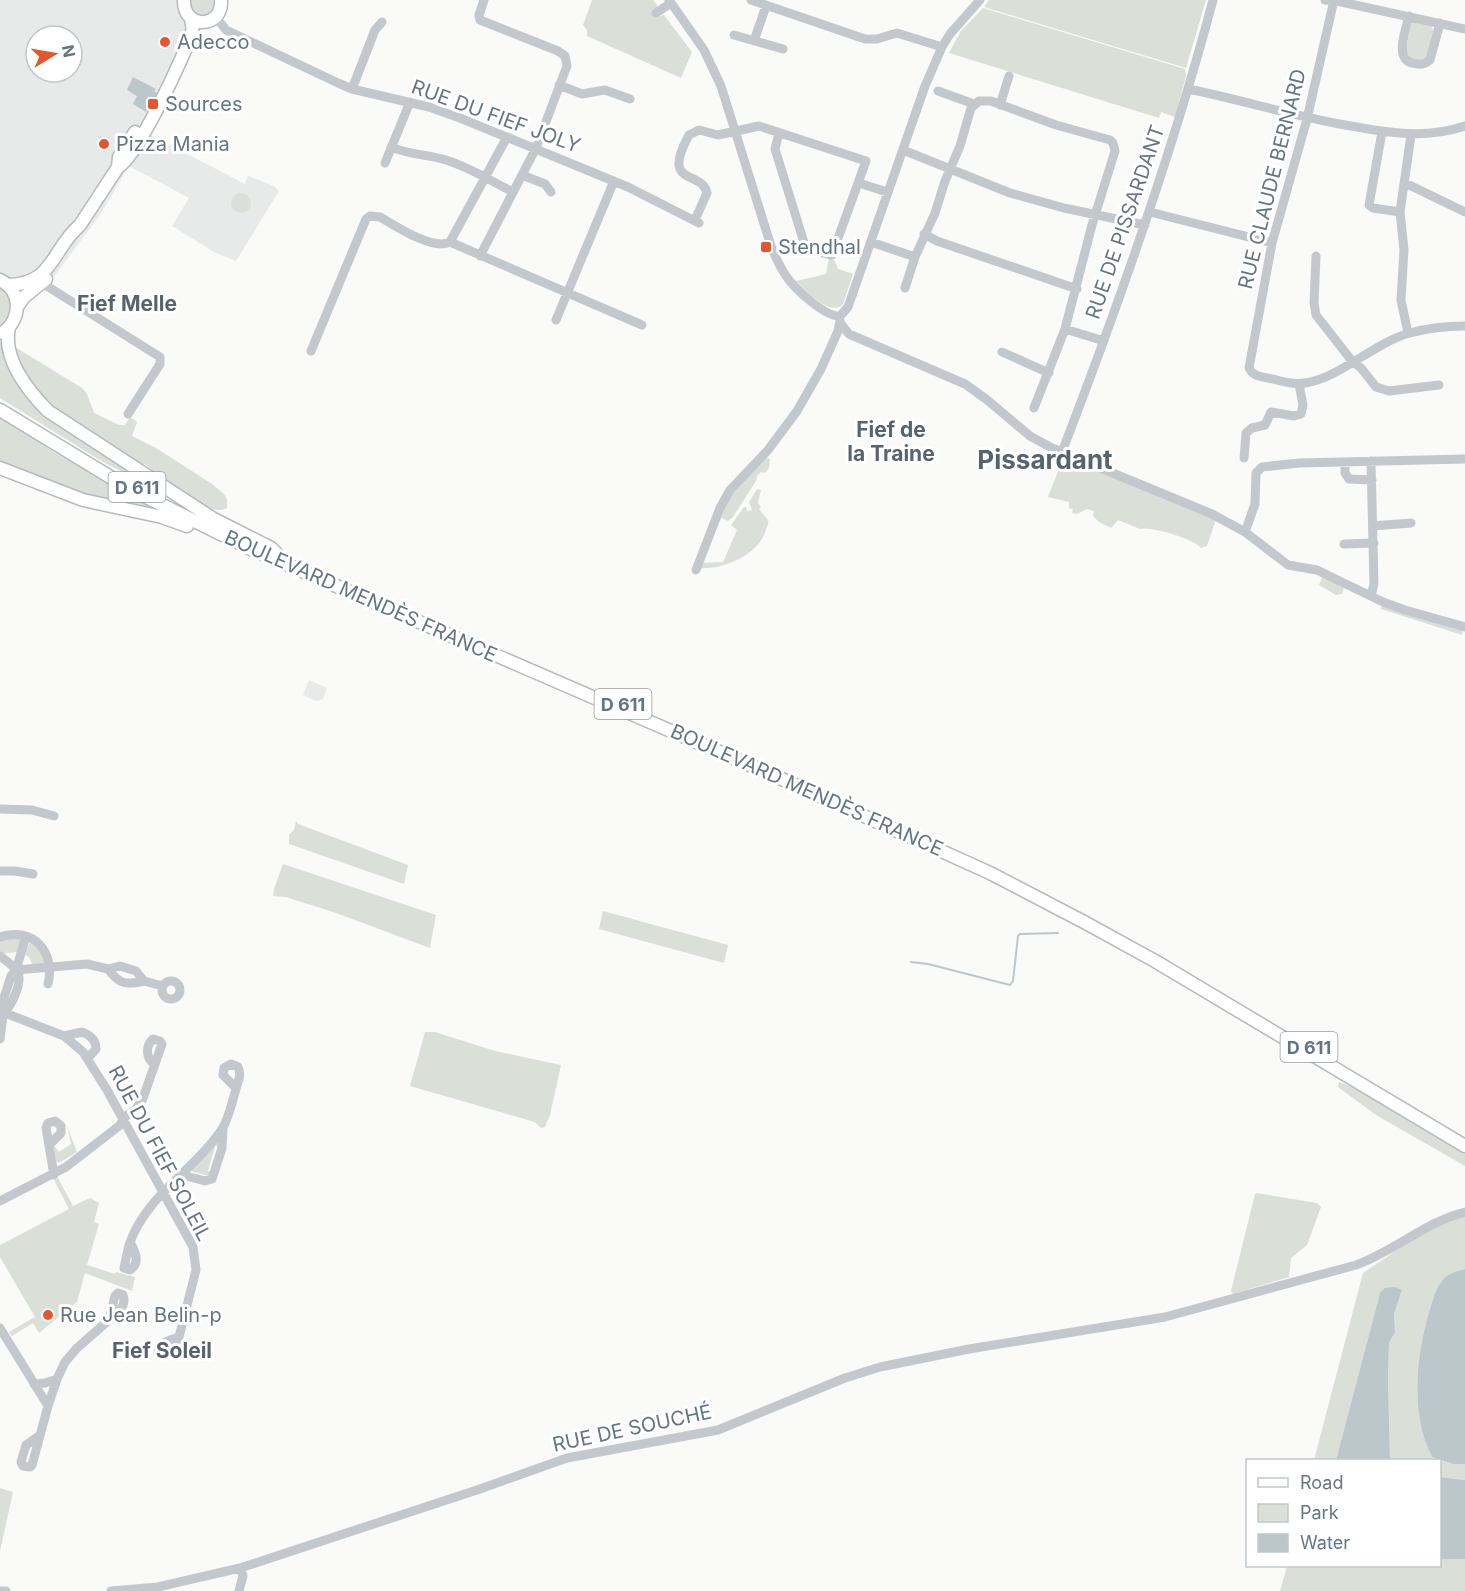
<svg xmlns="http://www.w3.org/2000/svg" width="1465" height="1591" font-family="Inter,sans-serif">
	<rect width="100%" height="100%" fill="#fafaf8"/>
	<!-- built -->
	<path fill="#e8e9e9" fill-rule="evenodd" d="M0 0H179L188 30 165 85 141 130 245 184 248 176 274 186 279 191 236 261 214 252 172 226 189 198 129 166 100 215 56 274 43 291 28 301 18 326 4 341 0 342ZM36 36H72V72H36Z
		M309 680 327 688 323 699 316 701 303 695Z"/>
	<!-- green -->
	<path fill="#dadfd7" d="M189 0H216C216 18 202 20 191 10Z
		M592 0H653L657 5V17L664 15 692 52 681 78 587 36V30L583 25Z
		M989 0H1206L1186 68 984 7Z
		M983 8 1185 69 1186 76 1175 117 1161 112 1159 118 949 53 961 31Z
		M1414 22 1432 26C1435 36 1432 54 1424 61L1411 60 1406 51 1411 25Z
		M231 203a10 10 0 1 1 20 0a10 10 0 1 1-20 0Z
		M829 258 834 260 838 269 853 274 843 304C831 318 805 290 796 281L826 274Z
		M0 285 11 298 12 315 0 330Z
		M4 341 26 391 189 508 98 459 0 398V342Z
		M15 347 82 388 87 394 94 413 119 425H125L130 417 137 422 132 436 156 448 212 484 224 494 227 500V508C209 520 160 477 145 464H141C99 438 50 417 25 373 21 365 15 356 15 347Z
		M0 416 52 451 173 517 85 496 0 462Z
		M1064 456 1216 519 1207 546 1201 548C1194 539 1151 526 1140 529L1118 520 1111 528 1099 522 1093 516 1094 511 1087 509 1077 514 1072 513 1073 509 1069 508V502L1048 497Z
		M765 457 770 459 769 468 765 473 761 472 757 476 756 481 733 517 728 521 720 517 734 488Z
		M757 489 761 490 758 503 761 507 759 509C762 513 766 517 768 520 769 525 767 525 766 530 759 554 724 570 699 568L701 563 723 562 737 530 731 525 744 507H746L747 511 752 510 749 502Z
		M1323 576 1344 588 1342 594 1336 595 1319 585Z
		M1382 605 1463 630 1462 635 1381 609Z
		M296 821 298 824 408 865 404 884 289 844V835L294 830Z
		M283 864 436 915 430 948 336 913 286 897 273 896 274 889Z
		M603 911 728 945 724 963 599 929Z
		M22 938 18 952 6 953 2 955 0 953V940Z
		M30 942 38 947 47 964 33 966 29 957 24 954Z
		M425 1032H435L495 1051 561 1065 550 1115 545 1127 541 1128 535 1122 410 1086Z
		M1339 1082 1353 1087 1465 1154V1166L1376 1115 1338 1087Z
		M67 1126 77 1152 59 1163 56 1161 54 1145 59 1152 71 1144Z
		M216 1141 221 1147 215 1146 208 1171 214 1173 209 1176 193 1172 191 1170Z
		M58 1178 73 1206 90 1198 99 1203 94 1222 99 1224 87 1265 115 1274 116 1272 135 1277 132 1291 85 1273 77 1302 39 1333 33 1323 12 1336 9 1332 35 1317 0 1257V1245L69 1209 54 1180Z
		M1257 1193 1317 1203 1321 1207 1307 1245 1291 1258 1289 1277 1233 1294 1231 1291 1255 1194Z
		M1465 1214V1269C1456 1271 1446 1274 1441 1282 1435 1289 1432 1303 1429 1312 1416 1356 1410 1415 1432 1457L1453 1464H1465V1480L1440 1477V1460H1390L1388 1380 1389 1343 1395 1332 1394 1314 1402 1290 1380 1293 1336 1460H1314L1363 1273 1416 1237Z
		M0 1488 13 1492 0 1551Z
		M1440 1559H1465V1591H1280L1287 1566H1440Z"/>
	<!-- water -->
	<path fill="#bbc7cb" d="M133 77 156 89 154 91 157 93 146 112 133 104 137 96 127 90Z
		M1465 1269V1464H1453L1432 1457C1410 1415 1416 1356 1429 1312 1432 1303 1435 1289 1441 1282 1446 1274 1456 1271 1465 1269Z
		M1395 1287 1402 1290 1394 1314 1395 1332 1389 1343 1388 1380 1390 1460H1336L1380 1293 1385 1288Z
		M1440 1477 1465 1480V1559H1440Z"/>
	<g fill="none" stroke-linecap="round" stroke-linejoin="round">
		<!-- stream -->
		<path stroke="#bbc7cb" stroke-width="2" d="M911 962 928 964 1010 985 1013 981 1018 936 1020 934 1058 933"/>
		<!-- major casing -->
		<g stroke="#b5babe" stroke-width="15">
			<path id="major" d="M184 0C183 30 223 29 221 0
				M118 167 119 157 135 132
				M0 280C22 291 22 318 3 333
				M8 285C54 284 51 250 80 225L118 167C136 159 185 55 192 32 193 28 192 23 191 19
				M17 307 24 297 46 279
				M9 328C2 358 28 391 48 411L212 518 271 548 280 557
				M0 410 130 489 253 550 791 783 990 873 1084 922 1155 961 1465 1146
				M0 468 83 500 162 517 187 526"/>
		</g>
		<!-- minor -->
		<path stroke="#c3c8cc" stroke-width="9" d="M669 0 704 50 721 86 771 246C775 256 780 267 786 276 795 289 824 316 839 316
			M751 0 865 39H877L897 33 942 47
			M1325 0 1337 1 1465 29
			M1334 0 1307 119 1272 243 1249 368C1253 377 1263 377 1273 379 1283 382 1294 385 1305 383 1340 378 1375 342 1410 333 1428 328 1446 326 1465 326
			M656 13 671 3
			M1409 16C1406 29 1394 59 1412 63 1420 65 1424 65 1430 60L1440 23
			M216 17 226 30 338 83 352 89 429 107 460 118 628 187 699 223
			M734 35 783 49
			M754 41 766 6
			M559 85 582 94 605 90 630 99
			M352 89 375 30 382 22
			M1188 89C1243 100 1296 117 1351 126 1389 133 1427 139 1465 126
			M938 91 974 104
			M1000 105 1009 76
			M1382 132 1369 205 1373 208 1400 212 1411 135
			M391 147C409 155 427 154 446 160 469 167 491 181 513 192
			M903 150 1010 193 1064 208 1145 225
			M385 163 410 102
			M522 175 545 184 551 192
			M859 183 887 192
			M1405 183 1465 212
			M1150 212 1272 243
			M1400 212 1404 250 1401 300 1408 333
			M695 220 707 193C702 169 660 188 689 135L699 130 718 135 759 126 866 161 832 255 806 249 775 149 779 133
			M924 234 937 241 1077 289
			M450 242 642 325
			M871 242 915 257 905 288
			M480 256 536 148 567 66 565 56 558 51 480 20 479 15 484 0
			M1316 256 1314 303 1316 315 1352 361 1361 368 1376 387 1389 391 1439 385
			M915 257 935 213 945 181 960 146 971 108 979 101H991L1056 125 1110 140 1113 143 1115 151 1092 225 1065 329 1034 408
			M42 283 160 357V364L128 414
			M839 316 842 314 848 307 925 86 942 47 950 34 980 0
			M556 320 614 181
			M841 324 849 334 965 384 986 399 1030 436 1052 448 1212 514 1245 532 1288 565 1317 570 1383 602 1405 610 1465 627
			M1065 329 1104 341
			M311 351 366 219 370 216 380 217C396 226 433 251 450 242L507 137
			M1002 352 1049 373
			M1062 452C1119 304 1172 154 1213 0
			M1244 458 1246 433 1252 428 1265 425 1271 412 1294 416 1301 414 1303 405 1299 384
			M1371 461 1374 584 1371 596
			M1345 462V473L1349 479 1372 480
			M1373 526 1411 523
			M1245 532 1255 504 1256 473 1262 467 1299 463 1465 459
			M1344 544 1374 543
			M696 570 720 508 730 490 768 450 797 411 821 369 838 331 840 321
			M0 809 32 810 54 816
			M0 871H15L33 874
			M0 937C33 926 56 952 48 984
			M0 956C6 961 15 966 18 973 22 983 12 1006 4 1012
			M108 969C120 985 126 985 144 981
			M16 970 87 964 108 969 120 966 136 971 144 981 162 986
			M162 990a9 9 0 1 1 18 0a9 9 0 1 1-18 0Z
			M0 1011 64 1036 83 1052 107 1090 193 1247 196 1270 179 1337 173 1348 165 1355 161 1356 158 1353C158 1342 171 1340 179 1337
			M64 1036 82 1032C90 1035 96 1040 96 1049L88 1058
			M0 1039 3 1016 2 1004 11 976 16 970 26 936
			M49 1145 61 1133V1126L55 1121 48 1123 46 1128 54 1175
			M182 1175 205 1181 212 1179 222 1148 223 1128
			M0 1201 66 1167 119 1126 126 1116 135 1110 142 1101 162 1044 160 1041 153 1039C145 1046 146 1058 154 1064
			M130 1242C135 1251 141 1263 130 1270L124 1268 129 1245C146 1195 194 1171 222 1129 229 1118 232 1102 236 1089 238 1081 242 1075 238 1067L231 1064 224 1068 223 1075 236 1088
			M0 1328 48 1406 32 1465 30 1467 23 1466 21 1462 26 1445 39 1436
			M34 1384 45 1383 57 1379
			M48 1406 57 1379 65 1362 77 1348 109 1320 115 1296 118 1293 123 1295C127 1306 118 1313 109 1320
			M0 1591H6
			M111 1591 158 1587 240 1568 477 1490 567 1458 718 1430 845 1378 880 1367 969 1349 1165 1317 1356 1265C1395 1251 1425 1222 1465 1212
			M239 1591 243 1576 240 1568"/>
		<!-- major -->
		<use href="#major" stroke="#fff" stroke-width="12"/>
	</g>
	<!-- markers -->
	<g fill="#e4572e" stroke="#fff" stroke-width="2">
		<circle cx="165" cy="42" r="6"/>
		<rect x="147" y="98" width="12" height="12" rx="3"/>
		<circle cx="104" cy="144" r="6"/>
		<rect x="760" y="241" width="12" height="12" rx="3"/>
		<circle cx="48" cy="1315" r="6"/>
	</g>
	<g text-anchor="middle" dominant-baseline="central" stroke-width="6" stroke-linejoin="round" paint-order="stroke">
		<!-- shield labels -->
		<g fill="#fff" stroke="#939fa8" stroke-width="1.5">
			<rect x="108.5" y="472" width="57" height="30" rx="4.5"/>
			<rect x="594.5" y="689" width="57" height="30" rx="4.5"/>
			<rect x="1280.5" y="1032" width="57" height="30" rx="4.5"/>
		</g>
		<g font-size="18" font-weight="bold" fill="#657683">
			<text x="137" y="487">D 611</text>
			<text x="623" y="704">D 611</text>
			<text x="1309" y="1047">D 611</text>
		</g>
		<!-- poi labels -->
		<g font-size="20" fill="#657683" stroke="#fff" text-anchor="start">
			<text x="177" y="42">Adecco</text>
			<text x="165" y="104">Sources</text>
			<text x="116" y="144">Pizza Mania</text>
			<text x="778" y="247">Stendhal</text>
			<text x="60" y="1315">Rue Jean Belin-p</text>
		</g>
		<!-- street labels -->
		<g font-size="20" fill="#657683" stroke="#fff">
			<text transform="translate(496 116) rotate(20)">RUE DU FIEF JOLY</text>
			<text transform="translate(1272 179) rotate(-76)">RUE CLAUDE BERNARD</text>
			<text transform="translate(1125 222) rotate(-71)">RUE DE PISSARDANT</text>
			<text transform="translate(361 596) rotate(24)">BOULEVARD MENDÈS FRANCE</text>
			<text transform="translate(807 790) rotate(24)">BOULEVARD MENDÈS FRANCE</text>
			<text transform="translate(160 1153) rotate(62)">RUE DU FIEF SOLEIL</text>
			<text transform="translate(632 1428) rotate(-12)">RUE DE SOUCHÉ</text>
		</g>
		<!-- neighbourhood labels -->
		<g font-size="21" font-weight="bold" fill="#57646e" stroke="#fff">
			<text x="127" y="303">Fief Melle</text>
			<text x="891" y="429">Fief de<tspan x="891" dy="24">la Traine</tspan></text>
			<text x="162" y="1350">Fief Soleil</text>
		</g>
		<!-- district labels -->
		<g font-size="26" font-weight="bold" fill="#57646e" stroke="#fff">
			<text x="1045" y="459">Pissardant</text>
		</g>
	</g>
	<!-- legend -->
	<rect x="1246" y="1459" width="195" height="108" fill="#ffffff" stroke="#c1c8cd" stroke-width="1.5"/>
	<rect x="1258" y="1478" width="30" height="9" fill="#ffffff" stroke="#c1c8cd" stroke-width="1.5"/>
	<text x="1300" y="1489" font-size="18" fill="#657683">Road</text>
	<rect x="1258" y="1504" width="30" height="18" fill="#dadfd7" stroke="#c1c8cd" stroke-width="1.5"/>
	<text x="1300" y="1519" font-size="18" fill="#657683">Park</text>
	<rect x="1258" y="1534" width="30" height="18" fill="#bbc7cb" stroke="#c1c8cd" stroke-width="1.5"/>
	<text x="1300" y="1549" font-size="18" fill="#657683">Water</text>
	<!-- north arrow -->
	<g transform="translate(54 54) rotate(79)"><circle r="28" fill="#ffffff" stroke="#c1c8cd" stroke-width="1.5"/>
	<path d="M0-4.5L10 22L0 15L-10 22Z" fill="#e4572e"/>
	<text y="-9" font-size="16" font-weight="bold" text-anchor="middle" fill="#657683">N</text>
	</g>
</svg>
